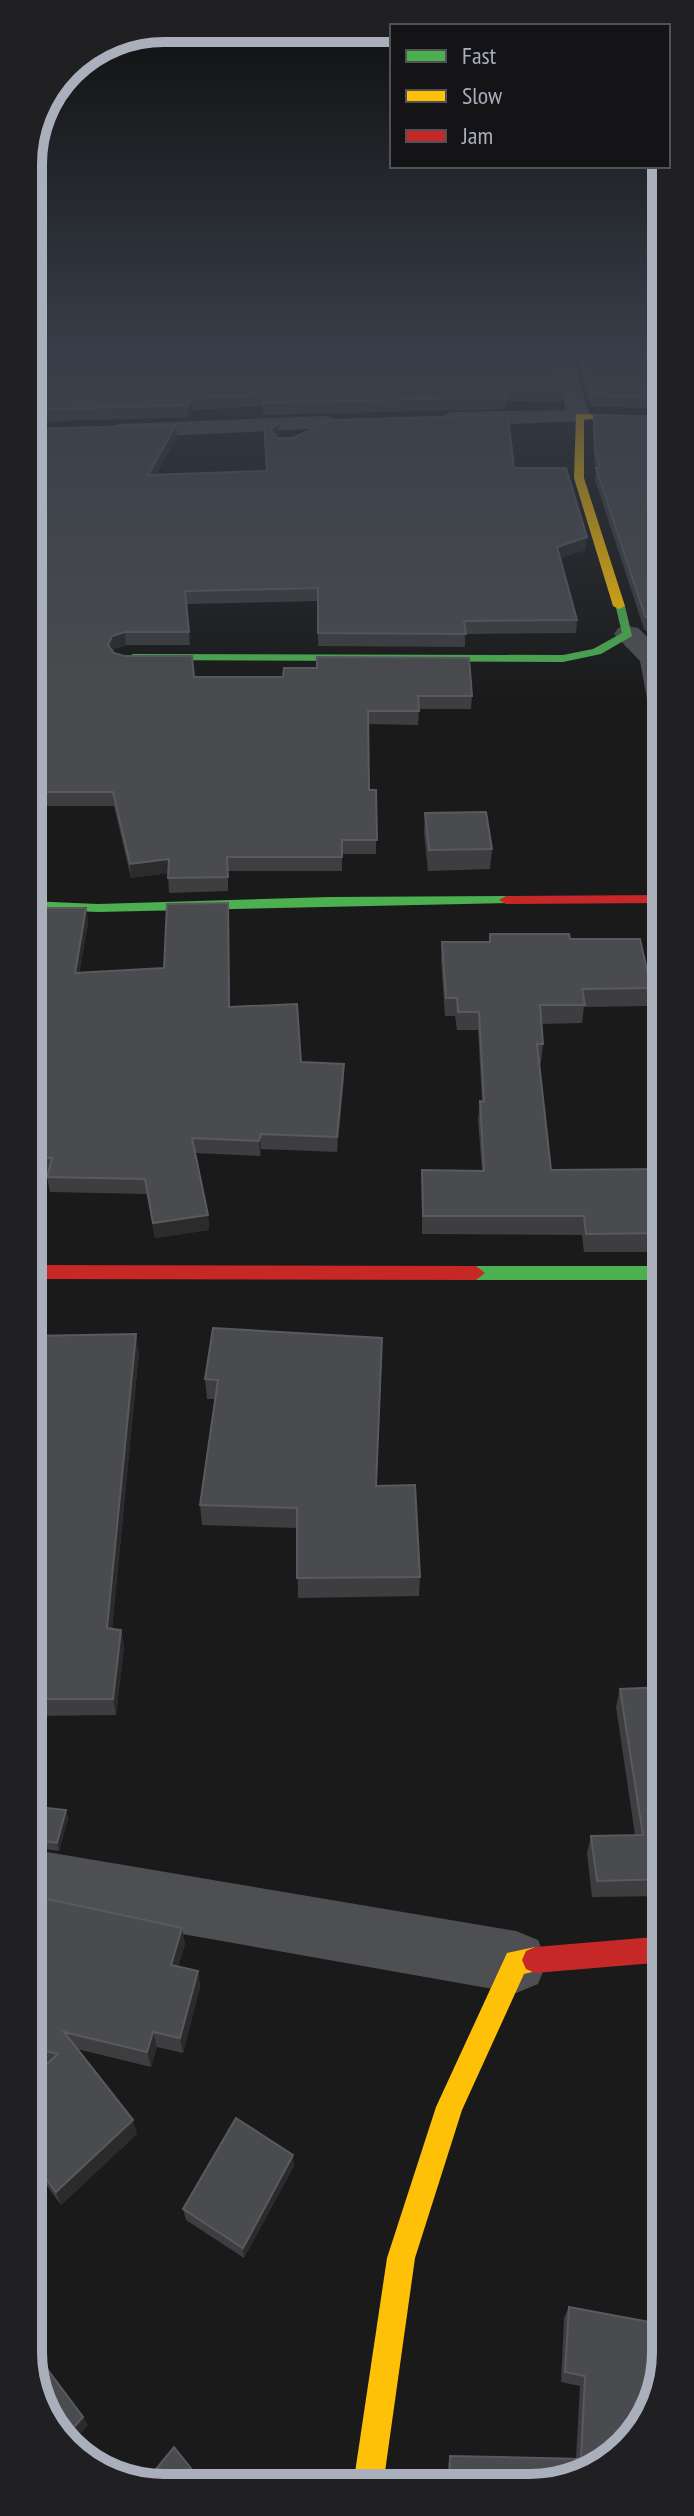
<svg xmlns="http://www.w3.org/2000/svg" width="694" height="2516" font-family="'PT Sans Narrow',sans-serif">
	<rect width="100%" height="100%" fill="#1a1a1a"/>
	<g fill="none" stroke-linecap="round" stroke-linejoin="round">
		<!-- street -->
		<path fill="#4e4f53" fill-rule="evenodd" d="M551 350H571L590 416 587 421 450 426 439 419 450 412 566 410Z
			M326 416 334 418 337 423 334 428 119 438 111 436 108 431 111 426 119 424Z
			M628 626 638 628 665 653V724L654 721 650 715 640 661 614 634 618 628Z
			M29 1849 516 1931 538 1940 547 1962 538 1984 516 1993 29 1907Z"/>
		<!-- fast -->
		<path fill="#4caf50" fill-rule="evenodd" d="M615 604 625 606 632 636 601 654 563 662 133 660 127 657 133 654 563 655 593 649 622 633Z
			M506 896 511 897V903L98 912 29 909V901L98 904 329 897Z
			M476 1266H665V1280H476L467 1273Z"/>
		<!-- slow -->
		<path fill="#ffc107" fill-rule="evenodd" d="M576 414 654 416 659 419 654 422 584 419V478L625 606 619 609 613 606 574 478Z
			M535 1947 544 1951 548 1960 544 1969 524 1974 462 2110 415 2258 383 2486H353L387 2258 436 2107 507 1953Z"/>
		<!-- jam -->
		<path fill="#c62828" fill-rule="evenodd" d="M665 895V903L506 904 499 900 506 896Z
			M29 1265 476 1266 485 1273 476 1280 29 1279Z
			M666 1936V1962L535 1973 526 1969 522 1960 526 1951 535 1947Z"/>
	</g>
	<!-- wall -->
	<path fill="#3e3e41" d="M28 350 562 391 561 402 507 401 505 409 263 415V406L193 410 189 417 28 422Z
		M573 350H665V409L590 406Z
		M594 415 665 417V650L644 629 595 480 596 470 594 462 593 426Z
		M264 423 279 434 276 437 277 438 514 468 587 537 585 550 560 558 577 620 576 633 465 634V647L318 646V601L187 604 190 645H126L114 649V653L194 677 472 696 471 709H419L418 725 368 724 369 790H376V854H342V871H228V891L169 893 168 873 131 878 114 806H29L28 429 176 425 177 437 156 475 267 471Z
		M425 813 492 849 490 869 428 871 424 833Z
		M29 908H86L88 923 79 973 164 968 229 917 230 1007 301 1062 344 1079 337 1152 261 1149 260 1156 195 1153 208 1215 209 1230 155 1238 147 1194 50 1192 47 1177 48 1173 29 1172Z
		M490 934 570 939 651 988 648 1006 584 1007 582 1023 542 1024 543 1044 541 1063H539L551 1170 665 1169V1252H584L582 1235 422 1234V1170L482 1171 478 1120 480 1101H482L478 1030H457L455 1016H445L441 960 442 942H489Z
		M213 1328 376 1486 420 1577 419 1596 298 1598 297 1528 202 1525 200 1505 215 1399H207L205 1379Z
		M29 1336 139 1352 112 1629 121 1630 124 1647 116 1715 29 1716Z
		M665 1687 666 1896 592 1897 587 1853 591 1836 635 1835 616 1707 620 1689Z
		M29 1806 66 1810 68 1818 59 1851 29 1847Z
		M29 1895 182 1928 185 1944 178 1967 198 1971 200 1987 183 2053 157 2047 151 2067 77 2049 137 2134 61 2205 29 2161V2080L47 2064 29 2060Z
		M294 2166 244 2258 186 2220 183 2209Z
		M569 2307 632 2442 548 2487 448 2486V2464L450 2456 576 2458 580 2386 561 2382 564 2318Z"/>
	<!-- shaded-wall -->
	<path fill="#2b2b2c" d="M192 398 193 410 189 417 188 405Z
		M279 423V434L271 441V430Z
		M176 425 177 437 149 487 148 475Z
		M587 537 585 550 556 559 557 547Z
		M125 632 126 645 114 649 110 659 108 645 112 636Z
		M169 859 170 873 131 878 130 864Z
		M86 908 88 923 77 987 75 973Z
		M344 1064V1079L337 1152V1137Z
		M261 1134V1149L260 1156 259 1141Z
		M208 1215 209 1230 155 1238 153 1223Z
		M136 1334 139 1352 110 1646 107 1628Z
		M121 1630 124 1647 116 1715 113 1699Z
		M66 1810 68 1818 59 1851 57 1843Z
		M182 1928 185 1944 174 1981 171 1965Z
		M198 1971 200 1987 183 2053 180 2038Z
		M153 2032 157 2047 151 2067 147 2052Z
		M133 2120 137 2134 61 2205 56 2192Z
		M293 2155 294 2166 244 2258 243 2248Z
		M83 2417 88 2425 72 2444 66 2436Z"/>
	<!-- building -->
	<path fill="#4a4b4e" stroke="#595a60" stroke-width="2" d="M28 350H552L562 391 507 390 506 397 263 403 262 395 192 398 188 405 28 410Z
		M578 350H665V398L592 395Z
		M508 415 514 468H566L587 537 557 547 577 620 464 621 466 634 318 633V588L185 591 189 632H125L112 636 108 645 114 653 124 656H192L194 677H283L284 668H317V657L469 658 472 696H418L419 711H368L369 790H376L377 840H342V857H227L228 877 168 878 169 859 130 864 113 792H29L28 429 176 425 148 475 267 471 264 423H279L271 430 277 438H293L332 420Z
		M594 415 665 417V635L645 616 596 468H600L595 450Z
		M486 812 492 849 429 850 425 813Z
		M228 903 229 1007 297 1004 301 1062 344 1064 337 1137 261 1134 259 1141 192 1138 208 1215 153 1223 145 1179 47 1177 52 1158 29 1157V908H86L75 973 164 968 167 904Z
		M490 934H569L570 939H640L651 988 582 989 585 1005H540L543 1044H537L551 1170 665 1169V1233L586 1234 584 1216H423L422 1170 484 1171 480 1101 484 1102 479 1012H458L457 998H446L442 942H490Z
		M213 1328 382 1338 376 1486 415 1485 420 1577 297 1578V1508L200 1505 218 1380 205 1379Z
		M136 1334 107 1628 121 1630 113 1699H29V1336Z
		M665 1687 666 1879 597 1881 591 1836 643 1835 620 1689Z
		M29 1806 66 1810 57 1843 29 1839Z
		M29 1895 182 1928 171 1965 198 1971 180 2038 153 2032 147 2052 64 2032 133 2120 56 2192 29 2156V2080L58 2054 29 2047Z
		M236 2118 293 2155 243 2248 183 2209Z
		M569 2307 666 2325V2360L632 2442 548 2487 450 2486V2456L581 2459 585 2376 565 2372Z
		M33 2350 83 2417 66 2436 78 2451 62 2442 29 2370V2354Z
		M174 2447 205 2486 143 2485Z"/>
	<!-- sky -->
	<linearGradient id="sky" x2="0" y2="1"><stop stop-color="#0e0e0e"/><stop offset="0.5" stop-color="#383e49"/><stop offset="1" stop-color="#383e49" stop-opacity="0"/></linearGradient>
	<rect width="694" height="702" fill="url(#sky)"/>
	<!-- crop -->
	<path d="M0 0H694V2516H0ZM164 42H530A122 122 0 0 1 652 164V2352A122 122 0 0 1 530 2474H164A122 122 0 0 1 42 2352V164A122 122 0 0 1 164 42Z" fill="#202023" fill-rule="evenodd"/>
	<path fill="none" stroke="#aaafbc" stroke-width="10" d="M164 42H530A122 122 0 0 1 652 164V2352A122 122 0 0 1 530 2474H164A122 122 0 0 1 42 2352V164A122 122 0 0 1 164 42Z"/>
	<!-- legend -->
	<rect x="390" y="24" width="280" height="144" fill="#141416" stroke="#505258" stroke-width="2"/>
	<rect x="406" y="50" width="40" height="12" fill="#4caf50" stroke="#505258" stroke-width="2"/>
	<text x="462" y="64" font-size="24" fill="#aaafbc">Fast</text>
	<rect x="406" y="90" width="40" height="12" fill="#ffc107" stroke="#505258" stroke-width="2"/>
	<text x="462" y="104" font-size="24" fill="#aaafbc">Slow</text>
	<rect x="406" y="130" width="40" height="12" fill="#c62828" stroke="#505258" stroke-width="2"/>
	<text x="462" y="144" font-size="24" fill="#aaafbc">Jam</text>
</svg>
